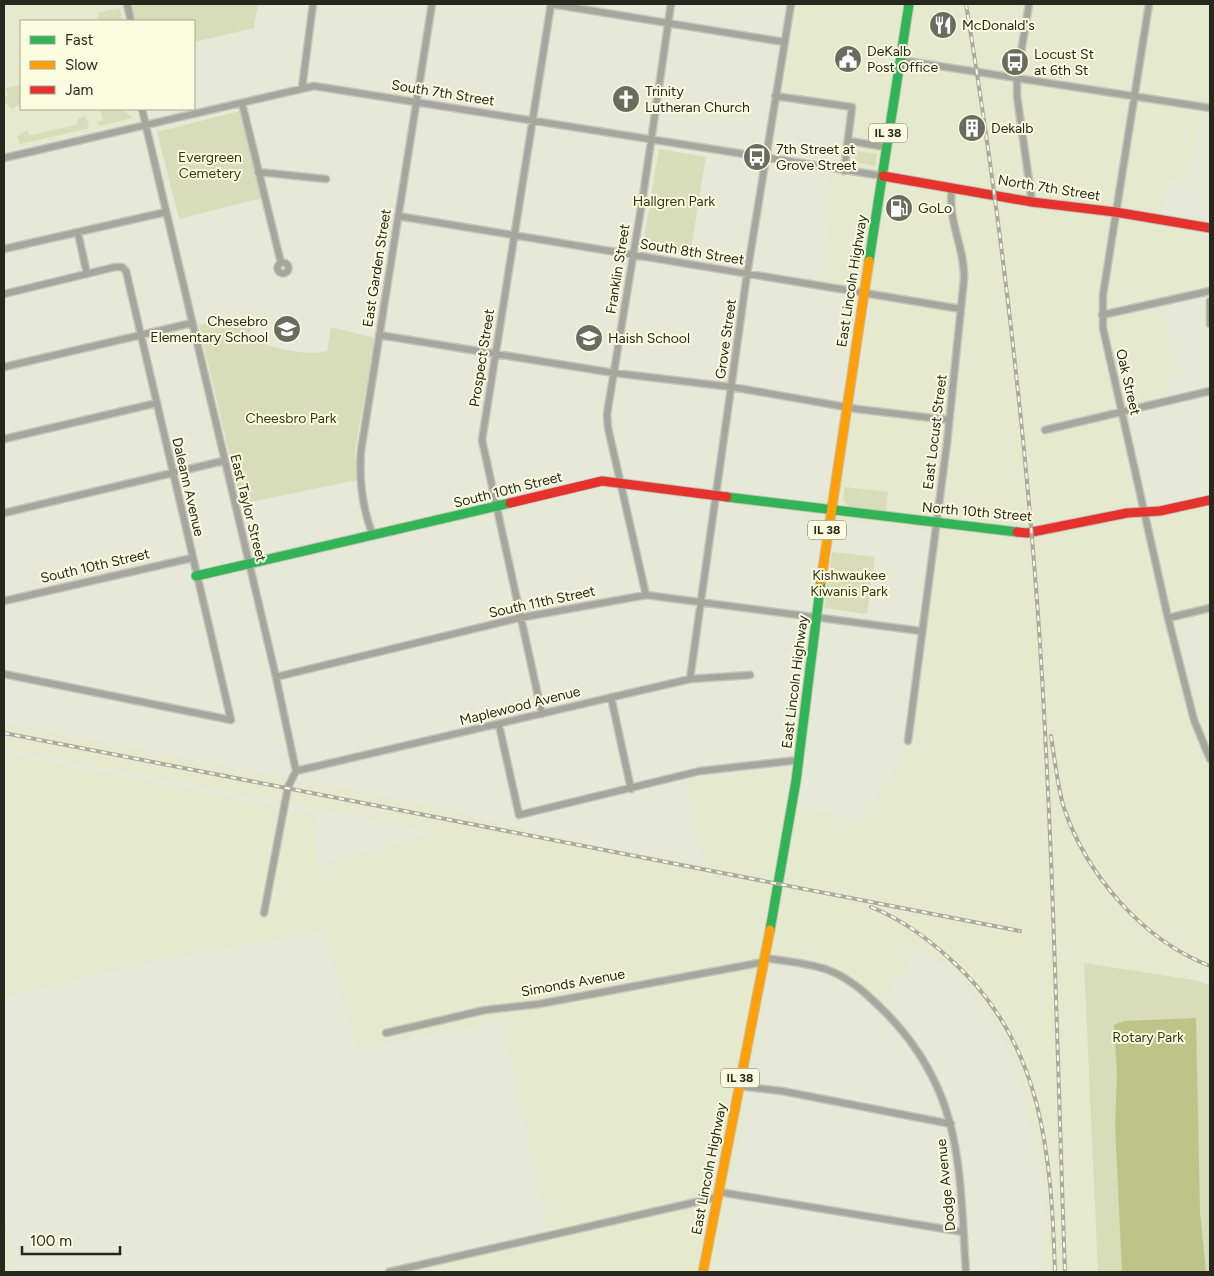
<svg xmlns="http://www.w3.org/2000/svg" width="1214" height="1276" font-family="Figtree,sans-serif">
	<rect width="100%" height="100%" fill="#e6e9d8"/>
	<!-- built -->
	<path fill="#e5e9cd" d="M4 4H123L127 21H21V109H138L139 120 4 152Z
		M794 4H1210V117L1201 116 1190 181 1168 178 1159 225 1210 235V287L1160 299 1178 373 1167 376 1171 397 1126 407 1150 506 1179 503 1210 496V616L1179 623 1194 700 1210 696V980L1191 975 1194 980 1084 964 1098 1272H1040L1046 1226 1044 1191 1020 1080 1003 1037 982 1006 955 973 919 946 880 1002 855 979 823 965 772 954 715 1270 742 1272H363L549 1231 502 1020 358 1048 323 929 142 963 4 996V754L315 815 319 866 444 832 4 748V724L411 803 558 837 704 865 685 781 789 767 784 809 862 819 903 759 931 530 836 519 871 301 820 290 830 231 822 222 830 177 838 164 845 114 781 102Z
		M4 1217 16 1272H4Z"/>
	<!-- green -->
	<path fill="#d7dcb9" d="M124 4H258L254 28 194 42V21H127Z
		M119 8 123 21H97L98 13Z
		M21 85V103L12 109 4 102V95L8 97 6 88Z
		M100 109H122L133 118 99 126 98 121H103Z
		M240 111 262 198 179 219 157 132Z
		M86 116 89 128 20 144 17 136 28 130V134L31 135 76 125 79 118Z
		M659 149 706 157 690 254 643 246Z
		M856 151 877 154 875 166 854 162Z
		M227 319 251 324 250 339C272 347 304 357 327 351L331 327 375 338 355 451 357 480 245 503 239 495 199 325Z
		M845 487 888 492 886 511 848 506 843 499Z
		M832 552 875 557 867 614 824 608Z
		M1084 963 1194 980 1210 985V1272H1098Z"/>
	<!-- water -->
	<path fill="#bec488" d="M1196 1018 1200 1212 1206 1272H1122L1115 1125 1117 1073 1114 1025 1124 1021Z"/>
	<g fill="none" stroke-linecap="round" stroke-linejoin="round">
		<!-- street casing -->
		<g stroke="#c3c5b8" stroke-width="9">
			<path id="street" d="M127 4 131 21
				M1029 4 1017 77V96L1032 202
				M1149 4 1103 295V328L1168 618 1194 720 1210 759
				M900 60 1210 108
				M302 88 313 4
				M775 96 852 107 844 171
				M242 103 281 263
				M142 109 276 677 296 771 288 787 264 913
				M849 141 886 147
				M4 158 314 86 883 176
				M258 172 326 179
				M398 216 961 309
				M78 233 87 274
				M4 249 166 212
				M277.5 268a5.5 5.5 0 1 1 11 0a5.5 5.5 0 1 1-11 0Z
				M4 294 115 267H122L126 271 231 720 4 674
				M1210 301V324
				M1102 315 1210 291
				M379 335 614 373 732 387 857 409 949 420
				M4 367 192 323
				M1045 430 1210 391
				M4 439 157 403
				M4 513 223 461
				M373 536C363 510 359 479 361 451L432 4
				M646 595 608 428 607 414 643 196 671 4
				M4 601 192 558
				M1168 618 1210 608
				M276 677 519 618 646 595 921 631
				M690 679 747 274 791 4
				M611 697 631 789
				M542 714 482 440 551 4 784 42
				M499 725 519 815 700 771 799 760
				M908 741 947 443 964 279C965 246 947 223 952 187
				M296 771 690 679 750 675
				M765 958C785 961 808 963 828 970 852 979 870 997 888 1015 964 1094 959 1171 966 1272
				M386 1033 485 1010 539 1004 764 962
				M738 1086 782 1091 951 1124
				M719 1192 963 1232
				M389 1272 718 1197"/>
		</g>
		<!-- fast casing -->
		<g stroke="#c3c5b8" stroke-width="11">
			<path id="fast" d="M869 261 909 4
				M727 497 1017 532
				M196 576 510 503
				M770 930 796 781 821 581"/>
		</g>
		<!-- slow casing -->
		<g stroke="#c3c5b8" stroke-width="11">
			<path id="slow" d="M821 581 869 261
				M703 1272 770 930"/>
		</g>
		<!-- jam casing -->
		<g stroke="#c3c5b8" stroke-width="11">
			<path id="jam" d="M883 176 1032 202 1115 212 1210 228
				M510 503 602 481 727 497
				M1017 532 1027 533 1127 513 1160 511 1210 500"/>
		</g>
		<!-- street -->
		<use href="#street" stroke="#a5a79f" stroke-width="6"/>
		<!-- fast -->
		<use href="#fast" stroke="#30b455" stroke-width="9"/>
		<!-- slow -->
		<use href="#slow" stroke="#ff9f0a" stroke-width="9"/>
		<!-- jam -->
		<use href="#jam" stroke="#e5322d" stroke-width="9"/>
		<!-- rail casing -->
		<g stroke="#aaaaa1" stroke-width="4">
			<path id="rail" d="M966 4C999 206 1023 410 1038 614 1053 833 1057 1053 1065 1272
				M4 733 1020 931
				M1051 736C1055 760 1057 785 1064 808 1087 876 1143 940 1210 966
				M871 907C901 919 926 937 950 959 1044 1042 1051 1155 1055 1272"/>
		</g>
		<!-- rail -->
		<use href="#rail" stroke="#f9fcdf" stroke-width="2" stroke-dasharray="5.5" stroke-linecap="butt"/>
	</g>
	<!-- icons -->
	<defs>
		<g id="restaurant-disc" transform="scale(1.4375)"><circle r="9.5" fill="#6a6c5e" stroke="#f9fcdf"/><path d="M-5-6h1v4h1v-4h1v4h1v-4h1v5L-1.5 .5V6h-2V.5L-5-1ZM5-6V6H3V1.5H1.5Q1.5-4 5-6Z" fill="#fff"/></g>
		<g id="civic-disc" transform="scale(1.4375)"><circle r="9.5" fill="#6a6c5e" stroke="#f9fcdf"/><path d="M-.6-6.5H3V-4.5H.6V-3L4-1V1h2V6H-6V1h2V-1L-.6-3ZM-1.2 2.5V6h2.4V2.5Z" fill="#fff"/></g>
		<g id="bus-disc" transform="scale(1.4375)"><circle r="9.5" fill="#6a6c5e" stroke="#f9fcdf"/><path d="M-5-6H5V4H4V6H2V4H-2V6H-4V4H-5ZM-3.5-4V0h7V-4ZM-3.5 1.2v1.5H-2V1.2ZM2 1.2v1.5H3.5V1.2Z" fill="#fff"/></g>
		<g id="church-disc" transform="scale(1.4375)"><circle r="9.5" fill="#6a6c5e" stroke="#f9fcdf"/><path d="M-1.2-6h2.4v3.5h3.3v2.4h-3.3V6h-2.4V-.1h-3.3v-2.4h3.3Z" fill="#fff"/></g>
		<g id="building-disc" transform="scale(1.4375)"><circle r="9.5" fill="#6a6c5e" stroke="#f9fcdf"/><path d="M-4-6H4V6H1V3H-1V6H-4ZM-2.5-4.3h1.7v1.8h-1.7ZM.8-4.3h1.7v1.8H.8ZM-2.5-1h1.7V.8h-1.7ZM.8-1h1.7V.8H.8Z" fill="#fff"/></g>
		<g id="fuel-disc" transform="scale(1.4375)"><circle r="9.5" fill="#6a6c5e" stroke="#f9fcdf"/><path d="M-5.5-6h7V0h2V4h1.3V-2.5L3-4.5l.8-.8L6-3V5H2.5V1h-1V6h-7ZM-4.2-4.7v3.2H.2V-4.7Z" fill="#fff"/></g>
		<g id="school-disc" transform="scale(1.4375)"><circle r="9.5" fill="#6a6c5e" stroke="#f9fcdf"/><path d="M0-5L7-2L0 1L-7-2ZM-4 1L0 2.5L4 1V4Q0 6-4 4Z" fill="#fff"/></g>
	</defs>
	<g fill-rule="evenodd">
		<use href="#restaurant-disc" x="943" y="25"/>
		<use href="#civic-disc" x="848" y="59"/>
		<use href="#bus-disc" x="1015" y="62"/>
		<use href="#church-disc" x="626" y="99"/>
		<use href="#building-disc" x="972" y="128"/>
		<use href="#bus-disc" x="757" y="157"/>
		<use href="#fuel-disc" x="899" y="208"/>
		<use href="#school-disc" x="287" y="329"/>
		<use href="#school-disc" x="589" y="338"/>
	</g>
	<g text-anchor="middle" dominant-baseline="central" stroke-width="4" stroke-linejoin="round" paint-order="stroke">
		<!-- shield labels -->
		<g fill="#f9fcdf" stroke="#666857" stroke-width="1">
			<rect x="869" y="123.5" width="38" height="19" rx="4"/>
			<rect x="808" y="520.5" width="38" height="19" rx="4"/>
			<rect x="721" y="1068.5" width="38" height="19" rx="4"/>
		</g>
		<g font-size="12" font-weight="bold" fill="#27281d">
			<text x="888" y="133">IL 38</text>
			<text x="827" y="530">IL 38</text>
			<text x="740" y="1078">IL 38</text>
		</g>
		<!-- poi labels -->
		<g font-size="14" fill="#27281d" stroke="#f9fcdf" text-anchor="start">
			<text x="962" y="25">McDonald's</text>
			<text x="867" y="51">DeKalb<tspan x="867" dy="16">Post Office</tspan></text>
			<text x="1034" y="54">Locust St<tspan x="1034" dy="16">at 6th St</tspan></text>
			<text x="645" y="91">Trinity<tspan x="645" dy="16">Lutheran Church</tspan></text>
			<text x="991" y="128">Dekalb</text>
			<text x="776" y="149">7th Street at<tspan x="776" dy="16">Grove Street</tspan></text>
			<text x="918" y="208">GoLo</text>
			<text x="268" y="321" text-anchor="end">Chesebro<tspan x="268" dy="16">Elementary School</tspan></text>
			<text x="608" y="338">Haish School</text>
		</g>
		<!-- street labels -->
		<g font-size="14" fill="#27281d" stroke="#f9fcdf">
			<text transform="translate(443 93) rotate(9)">South 7th Street</text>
			<text transform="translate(1049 188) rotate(9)">North 7th Street</text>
			<text transform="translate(692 252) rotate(9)">South 8th Street</text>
			<text transform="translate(377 268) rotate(-81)">East Garden Street</text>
			<text transform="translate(618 269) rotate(-81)">Franklin Street</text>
			<text transform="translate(852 281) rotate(-81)">East Lincoln Highway</text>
			<text transform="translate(726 339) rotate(-82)">Grove Street</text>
			<text transform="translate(482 358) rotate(-81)">Prospect Street</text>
			<text transform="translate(1128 382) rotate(77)">Oak Street</text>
			<text transform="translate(935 432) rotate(-83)">East Locust Street</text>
			<text transform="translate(188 487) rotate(77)">Daleann Avenue</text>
			<text transform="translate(508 490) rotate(-14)">South 10th Street</text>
			<text transform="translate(248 508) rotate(76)">East Taylor Street</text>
			<text transform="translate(977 512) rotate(5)">North 10th Street</text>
			<text transform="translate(95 566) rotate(-13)">South 10th Street</text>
			<text transform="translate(542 602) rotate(-12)">South 11th Street</text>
			<text transform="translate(795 682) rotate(-83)">East Lincoln Highway</text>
			<text transform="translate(520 706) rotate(-14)">Maplewood Avenue</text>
			<text transform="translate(573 983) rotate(-10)">Simonds Avenue</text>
			<text transform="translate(709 1169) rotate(-79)">East Lincoln Highway</text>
			<text transform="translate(946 1185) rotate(-96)">Dodge Avenue</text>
		</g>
		<!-- park labels -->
		<g font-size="14" fill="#343714" stroke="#f9fcdf">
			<text x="210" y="157">Evergreen<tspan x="210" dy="16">Cemetery</tspan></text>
			<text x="674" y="201">Hallgren Park</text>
			<text x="291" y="418">Cheesbro Park</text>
			<text x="849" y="575">Kishwaukee<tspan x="849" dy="16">Kiwanis Park</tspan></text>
			<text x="1148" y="1037">Rotary Park</text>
		</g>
	</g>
	<!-- border -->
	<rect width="1214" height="1276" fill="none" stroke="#27281d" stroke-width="10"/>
	<!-- legend -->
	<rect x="20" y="20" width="175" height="90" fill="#f9fcdf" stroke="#a5a791"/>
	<rect x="30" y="36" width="25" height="8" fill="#30b455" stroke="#a5a791"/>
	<text x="65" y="45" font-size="15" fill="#27281d">Fast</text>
	<rect x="30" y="61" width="25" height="8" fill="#ff9f0a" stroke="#a5a791"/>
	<text x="65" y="70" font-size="15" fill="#27281d">Slow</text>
	<rect x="30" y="86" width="25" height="8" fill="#e5322d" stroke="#a5a791"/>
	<text x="65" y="95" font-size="15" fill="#27281d">Jam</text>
	<!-- scale -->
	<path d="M22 1246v8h98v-8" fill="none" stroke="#27281d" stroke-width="2.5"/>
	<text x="30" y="1246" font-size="15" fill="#27281d" stroke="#f9fcdf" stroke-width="4" paint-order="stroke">100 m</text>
</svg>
